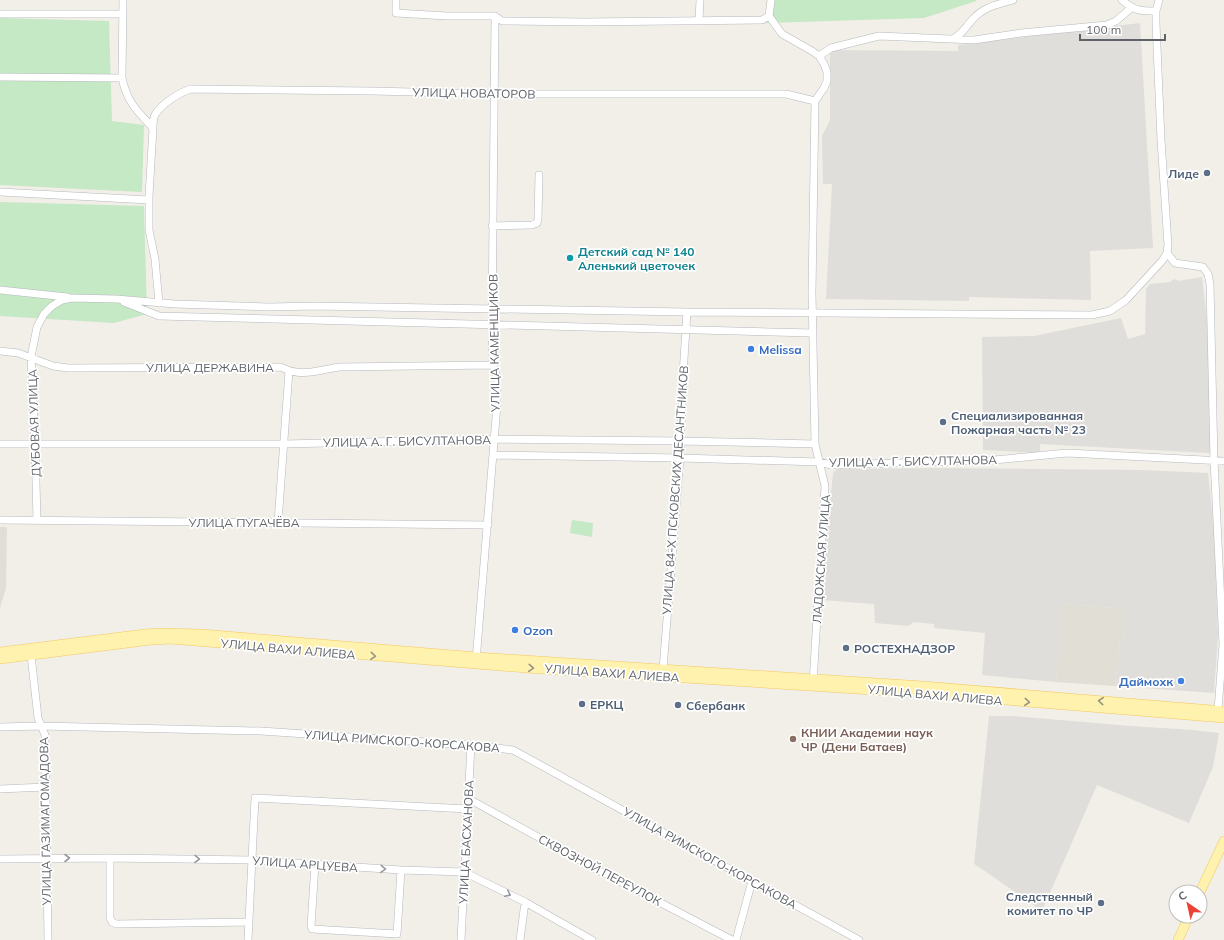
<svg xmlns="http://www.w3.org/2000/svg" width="1224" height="940" font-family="Mulish,sans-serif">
	<rect width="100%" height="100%" fill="#f1efe8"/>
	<!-- industrial -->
	<path fill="#e0deda" d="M1140 23 1153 248 1090 251 1091 300 969 297V301L826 299 832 184H823L822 136 830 120V50L958 51V45Z
		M1202 277 1208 329 1211 451 1209 453 1040 444V453L983 450 982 337 1034 336 1121 318 1128 339 1145 334 1146 289 1150 284 1171 282 1172 280 1176 279 1178 281Z
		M938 468 1143 470 1208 473 1214 530 1218 635 1214 693 1115 686 1120 642 1123 641 1125 609 1065 604 1056 682 982 675 985 633 934 628V624L913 622 909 626 875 623 874 604 821 600 833 473 837 469Z
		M989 716H1014L1130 726 1193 730 1219 733 1213 767 1189 823 1097 785 1042 911 985 871 974 864Z"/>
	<!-- education -->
	<path fill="#e1ded6" d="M0 527H7L6 588 0 608Z
		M1064 604 1126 609 1123 641 1120 642 1115 686 1056 682Z"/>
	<!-- green -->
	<path fill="#c5e8c5" d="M767 0H976V1L924 18 766 23Z
		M0 18 109 21 112 121 144 125 142 192 0 185Z
		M0 202 144 206 147 314 114 323 0 316Z
		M572 520 593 523 592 537 570 533Z"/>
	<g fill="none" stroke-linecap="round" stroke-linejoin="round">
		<!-- minor casing -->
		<g stroke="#b5b8bc" stroke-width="8">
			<path id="minor" d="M123 0 122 78C127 102 137 111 153 128L149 196V230L155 259 159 303
				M396 0V13L447 16H495L502 21 585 22 762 20 769 16
				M771 0 769 16 782 34 812 51 819 56 824 64 827 72V81L824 88 815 101 812 293 815 444 825 486 813 683
				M1122 0C1135 11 1140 11 1156 11
				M0 14H123
				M699 20 700 0
				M953 39C965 32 964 28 973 19 983 7 999 4 1013 0
				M819 56 831 48 879 36 974 40 1021 33 1107 25 1116 21 1131 8
				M0 77 122 78
				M153 128C153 123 153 119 155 115 161 104 180 92 191 89L372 91 494 94H786L815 101
				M0 192 149 200
				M492 226 532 225 537 223 538 219 539 175
				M1167 253 1175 263 1203 267 1208 274 1210 284 1214 460 1223 644 1218 710
				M0 290 67 297
				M124 302 159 316 813 333
				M0 351 18 353 53 366 68 368 281 367C301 378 319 370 339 367L493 365
				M0 444H284L494 439 681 441 815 444
				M493 455 680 458 819 462 831 465 994 460 1067 453 1224 461
				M0 520 488 525
				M37 520 35 444 31 357 37 327 44 314 52 306 62 300 72 298 116 299 175 304 269 307 315 306 687 312 1092 315 1110 311 1126 300 1162 261 1167 253 1168 245 1161 140 1156 23V11L1159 0
				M278 522 289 371
				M31 655 38 718 45 735 48 940
				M476 661 497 405V378L493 365 492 324 495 16
				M663 669 680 458 683 375 687 312
				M0 727 41 726 261 731 471 745 513 750 859 940
				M0 789 45 787
				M469 799 596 869 732 940
				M110 858V918L112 922 116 924 249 922
				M0 859 110 858 252 860 401 870 464 872 525 902 592 940
				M315 864 311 926 312 929 397 934 401 870
				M248 940 255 798 468 809
				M461 940 471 745
				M520 940 525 902
				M736 940 752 881"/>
		</g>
		<!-- major casing -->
		<g stroke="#f2c960" stroke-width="10">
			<path id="major" d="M0 652 145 634 162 633 201 634 476 657 923 686 1224 711
				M0 659 151 640 170 639 527 668 920 693 1224 718
				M1200 892 1224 841
				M1178 940 1189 916"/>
		</g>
		<!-- minor -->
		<use href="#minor" stroke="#fff" stroke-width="7"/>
		<!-- major -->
		<use href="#major" stroke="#fff2af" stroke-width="9"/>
	</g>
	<!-- one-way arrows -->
	<defs><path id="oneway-chevron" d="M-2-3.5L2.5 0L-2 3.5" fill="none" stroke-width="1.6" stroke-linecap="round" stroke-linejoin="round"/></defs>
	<g stroke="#979581">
		<use href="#oneway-chevron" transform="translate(373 656) rotate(5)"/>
		<use href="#oneway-chevron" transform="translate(531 668) rotate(4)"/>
		<use href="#oneway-chevron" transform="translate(1101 701) rotate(-175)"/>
		<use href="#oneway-chevron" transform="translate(1027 702) rotate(5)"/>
	</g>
	<g stroke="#979a9d">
		<use href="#oneway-chevron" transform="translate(67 858)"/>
		<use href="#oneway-chevron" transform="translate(197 859) rotate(1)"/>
		<use href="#oneway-chevron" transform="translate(383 869) rotate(4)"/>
		<use href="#oneway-chevron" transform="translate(508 894) rotate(26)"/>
	</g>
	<!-- markers -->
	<g fill="#5c6f8a" stroke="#fff" stroke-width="1.5">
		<circle cx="1207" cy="173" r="4"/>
		<circle cx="943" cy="422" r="4"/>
		<circle cx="846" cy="648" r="4"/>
		<circle cx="582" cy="704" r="4"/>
		<circle cx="678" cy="705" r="4"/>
		<circle cx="1101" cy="903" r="4"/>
	</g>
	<circle fill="#0f9aa8" stroke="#fff" stroke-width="1.5" cx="570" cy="258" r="4"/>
	<g fill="#3f7fe0" stroke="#fff" stroke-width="1.5">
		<circle cx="751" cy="349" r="4"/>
		<circle cx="515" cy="630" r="4"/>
		<circle cx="1181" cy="681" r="4"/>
	</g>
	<circle fill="#8d6e63" stroke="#fff" stroke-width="1.5" cx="793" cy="739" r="4"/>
	<g text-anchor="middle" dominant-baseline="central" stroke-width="3.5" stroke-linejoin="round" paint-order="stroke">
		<!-- street labels -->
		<g font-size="12" fill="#5f6368" stroke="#fff">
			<text transform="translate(474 93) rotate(1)">УЛИЦА НОВАТОРОВ</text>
			<text transform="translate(494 343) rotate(-91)">УЛИЦА КАМЕНЩИКОВ</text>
			<text x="210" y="367">УЛИЦА ДЕРЖАВИНА</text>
			<text transform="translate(34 423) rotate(-92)">ДУБОВАЯ УЛИЦА</text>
			<text transform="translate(407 441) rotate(-1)">УЛИЦА А. Г. БИСУЛТАНОВА</text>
			<text transform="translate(913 461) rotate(-1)">УЛИЦА А. Г. БИСУЛТАНОВА</text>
			<text transform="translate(675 490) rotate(-86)">УЛИЦА 84-Х ПСКОВСКИХ ДЕСАНТНИКОВ</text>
			<text x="244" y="522">УЛИЦА ПУГАЧЁВА</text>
			<text transform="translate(821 559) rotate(-86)">ЛАДОЖСКАЯ УЛИЦА</text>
			<text transform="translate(288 649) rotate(5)">УЛИЦА ВАХИ АЛИЕВА</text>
			<text transform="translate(612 673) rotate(4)">УЛИЦА ВАХИ АЛИЕВА</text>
			<text transform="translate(935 695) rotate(5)">УЛИЦА ВАХИ АЛИЕВА</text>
			<text transform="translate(402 741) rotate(4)">УЛИЦА РИМСКОГО-КОРСАКОВА</text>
			<text transform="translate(45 821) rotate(-91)">УЛИЦА ГАЗИМАГОМАДОВА</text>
			<text transform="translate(466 842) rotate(-87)">УЛИЦА БАСХАНОВА</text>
			<text transform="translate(710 858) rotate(29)">УЛИЦА РИМСКОГО-КОРСАКОВА</text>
			<text transform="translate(305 864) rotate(4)">УЛИЦА АРЦУЕВА</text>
			<text transform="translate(600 870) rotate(28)">СКВОЗНОЙ ПЕРЕУЛОК</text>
		</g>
		<!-- service labels -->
		<g font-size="12" font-weight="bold" fill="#4e5e75" stroke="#fff" text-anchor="start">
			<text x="1199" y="173" text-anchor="end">Лиде</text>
			<text x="951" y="415">Специализированная<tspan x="951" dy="14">Пожарная часть № 23</tspan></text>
			<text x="854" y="648">РОСТЕХНАДЗОР</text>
			<text x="590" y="704">ЕРКЦ</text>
			<text x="686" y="705">Сбербанк</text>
			<text x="1093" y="896" text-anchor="end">Следственный<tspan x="1093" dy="14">комитет по ЧР</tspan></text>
		</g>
		<!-- culture labels -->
		<g font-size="12" font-weight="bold" fill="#0d838f" stroke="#fff" text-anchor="start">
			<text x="578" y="251">Детский сад № 140<tspan x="578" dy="14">Аленький цветочек</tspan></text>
		</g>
		<!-- shop labels -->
		<g font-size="12" font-weight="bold" fill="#366cbe" stroke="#fff" text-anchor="start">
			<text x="759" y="349">Melissa</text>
			<text x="523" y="630">Ozon</text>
			<text x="1173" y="681" text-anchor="end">Даймохк</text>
		</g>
		<!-- education labels -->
		<g font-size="12" font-weight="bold" fill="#785e54" stroke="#fff" text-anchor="start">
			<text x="801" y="732">КНИИ Академии наук<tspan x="801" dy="14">ЧР (Дени Батаев)</tspan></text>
		</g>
	</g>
	<!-- north arrow -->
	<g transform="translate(1188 904) rotate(326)"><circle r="19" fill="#ffffff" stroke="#bfc1c3"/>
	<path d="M0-3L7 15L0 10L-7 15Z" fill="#ea4335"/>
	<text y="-6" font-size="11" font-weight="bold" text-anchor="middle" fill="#5f6368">С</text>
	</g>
	<!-- scale -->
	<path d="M1080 34v6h85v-6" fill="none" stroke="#5f6368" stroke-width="2"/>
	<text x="1086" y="34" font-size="12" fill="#5f6368" stroke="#ffffff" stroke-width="3" paint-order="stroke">100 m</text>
</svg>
